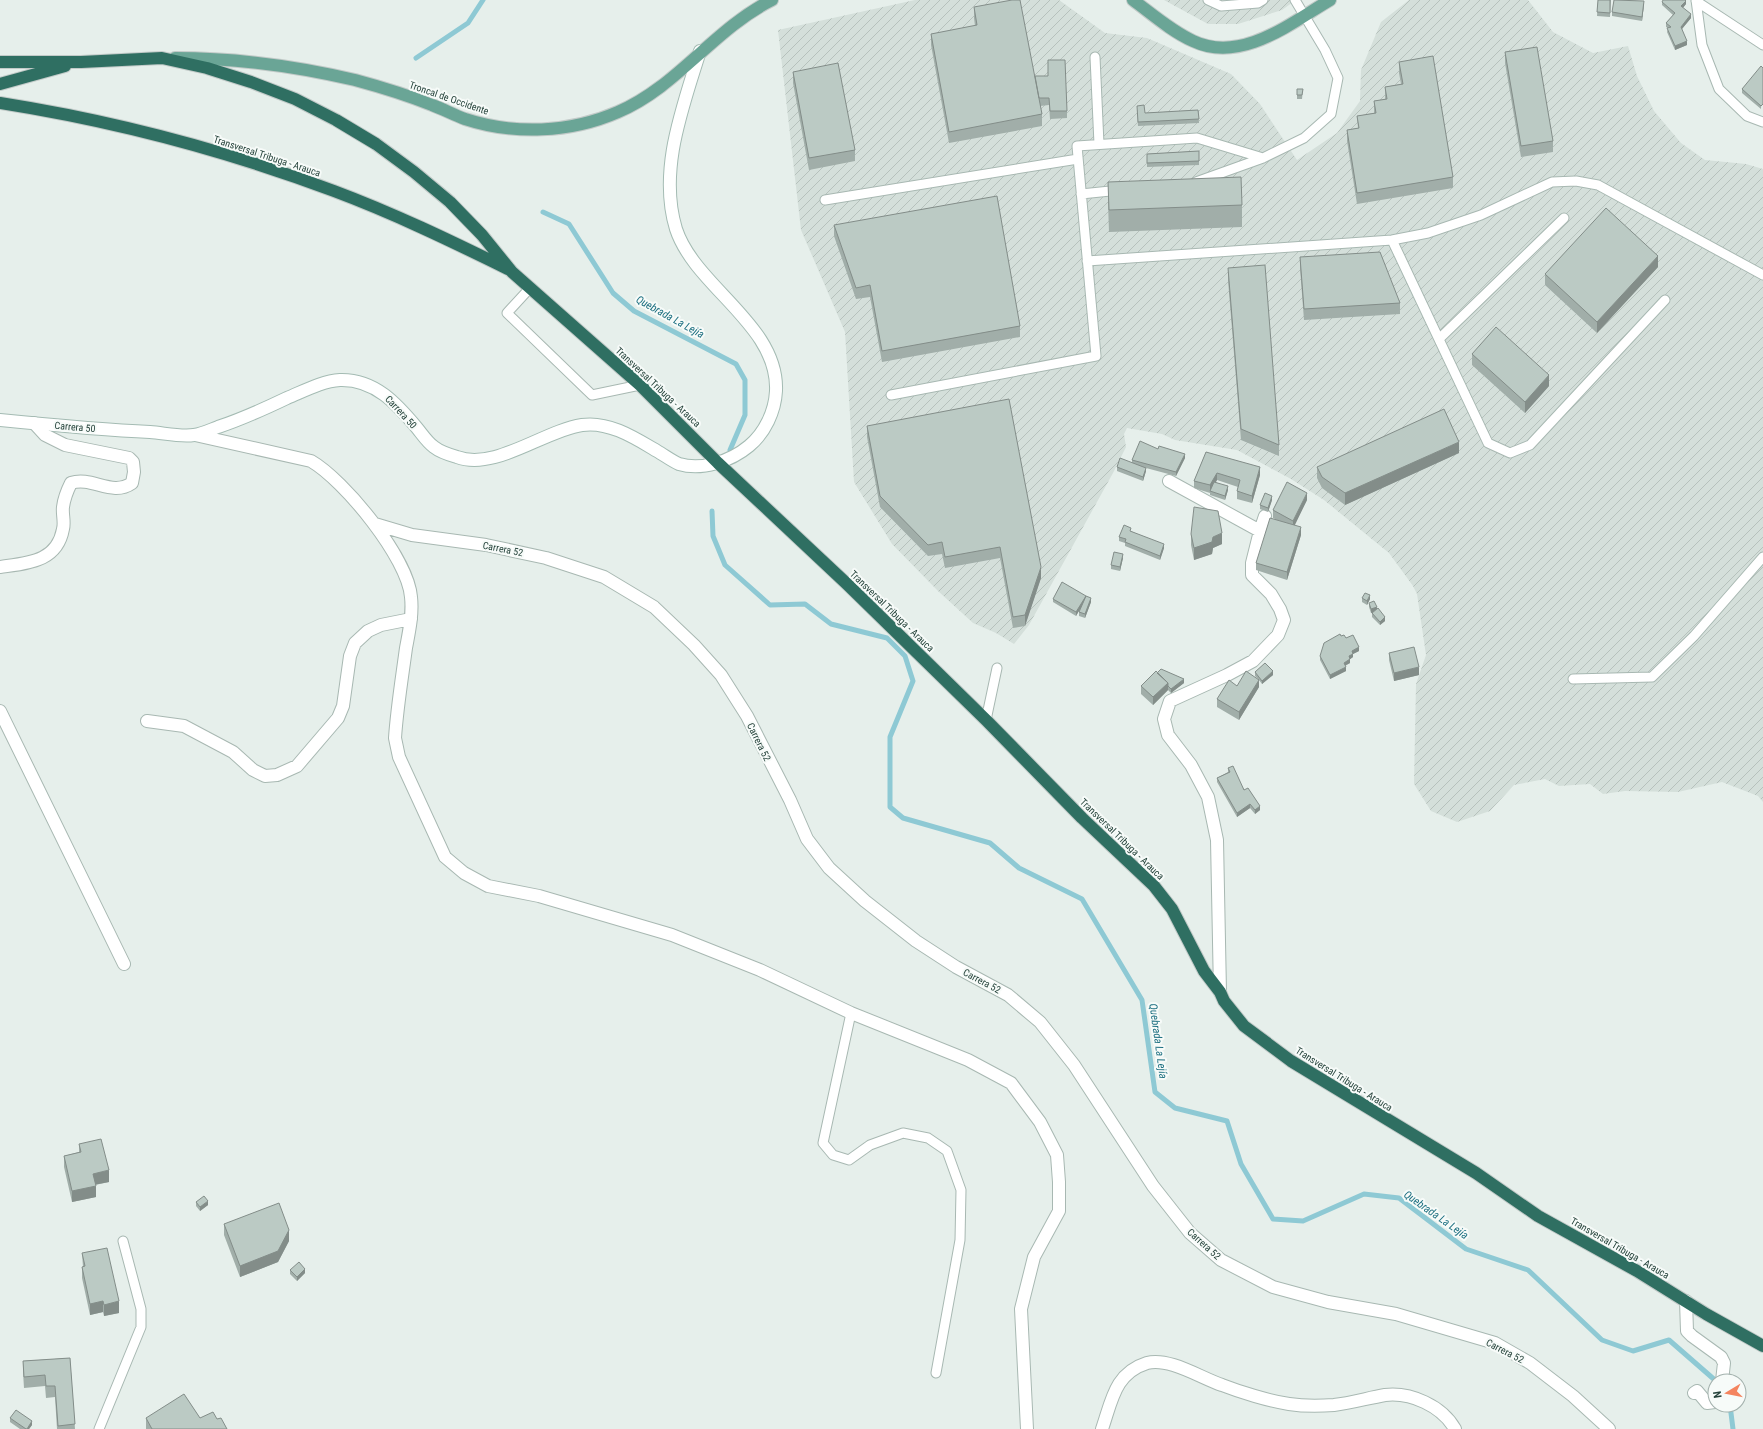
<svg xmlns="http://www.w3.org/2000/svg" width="1763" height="1429" font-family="'Roboto Condensed',sans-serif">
	<defs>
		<pattern id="industrial-furrows" width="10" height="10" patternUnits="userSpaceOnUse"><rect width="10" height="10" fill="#d4dfda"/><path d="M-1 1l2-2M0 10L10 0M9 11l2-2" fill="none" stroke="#b6c1bc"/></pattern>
	</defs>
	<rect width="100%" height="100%" fill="#e6efeb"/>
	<!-- industrial -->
	<path fill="url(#industrial-furrows)" d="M915 0H1059L1105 33 1147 38 1231 74 1260 104 1297 160 1337 133 1360 101 1361 70 1381 22 1409 0H1528L1553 32 1593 53 1628 46 1637 76 1654 111 1681 143 1705 160 1746 164 1763 169V802L1758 796 1722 782 1678 792 1625 791 1603 794 1590 784 1559 786 1545 779 1514 785 1490 811 1457 822 1431 811 1414 784 1416 684 1426 655 1417 594 1413 586 1389 553 1324 500 1291 479 1237 450 1175 440 1162 434 1127 428 1124 434 1126 447 1113 473 1029 625 1014 644 996 633 973 623 938 591 892 544 854 482 845 332 801 230 778 30Z
		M1164 0H1296L1282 10 1238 24H1208Z"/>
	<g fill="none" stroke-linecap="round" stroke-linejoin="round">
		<!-- stream -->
		<path stroke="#8ec9d4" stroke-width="5" d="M416 58 468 23 483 0
			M543 212 569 224 613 293 634 311 736 364 745 380V415L730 450
			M712 511 713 536 725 565 770 605 805 604 831 624 887 638 905 656 913 681 890 737V807L903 818 990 843 1019 868 1082 899 1142 1000 1155 1092 1175 1108 1227 1121 1241 1164 1273 1219 1303 1221 1364 1194 1399 1198 1466 1249 1528 1270 1602 1340 1633 1351 1669 1340 1716 1381
			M1730 1405 1733 1429"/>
		<!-- lane casing -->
		<g stroke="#a8b8b2" stroke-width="11">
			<path id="lane" d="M1208 0 1221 6 1258 3 1263 0
				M1696 0 1702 45 1719 89 1747 116 1763 122
				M1696 1 1763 45
				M1095 57 1099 144
				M1196 182 1263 158 1304 138 1331 114 1338 78 1325 50 1295 0
				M1081 194 1120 190
				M825 200 1078 159
				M1392 240 1488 443 1510 453 1530 445 1665 300
				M1087 261 1392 240 1428 233 1481 215 1552 182 1576 181 1598 185 1763 275
				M530 288 507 313 592 395 640 385
				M1439 339 1564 218
				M891 395 1096 356 1077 146 1197 138 1263 158
				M1573 679 1652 677 1694 636 1763 557
				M986 720 997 668
				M851 1013 823 1143 833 1155 849 1160 870 1145 903 1133 928 1138 947 1151 961 1190 960 1240 936 1373
				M99 1429 141 1327V1309L123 1241"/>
		</g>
		<!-- street casing -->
		<g stroke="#a8b8b2" stroke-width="14">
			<path id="street" d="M195 435 311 461C344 480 408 558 411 597 413 614 409 632 406 648 402 678 397 708 395 738L399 757 445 857 464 873 488 886 539 896 672 935 760 970 851 1013 968 1060 1011 1083 1040 1122 1057 1155 1059 1182V1211L1034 1257 1021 1309 1027 1429
				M1169 481 1260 531 1252 563V575L1271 594 1280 609 1284 620 1278 635 1253 661 1227 675 1170 701 1164 719 1168 735 1191 765 1208 797 1217 840 1220 992
				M375 524 412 535 486 545 546 558 604 577 654 607 694 645 721 675 747 716 790 800 807 839 829 868 865 901 916 941 956 967 1008 995 1040 1022 1074 1065 1153 1186 1190 1233 1221 1260 1273 1287 1328 1302 1396 1314 1495 1343 1530 1363 1573 1396 1609 1429
				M1260 531 1265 516
				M0 567C28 563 57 562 63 529 65 522 62 514 63 507 64 499 67 491 71 483 92 476 112 497 132 483L134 472 133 462 129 458 65 445 45 435 34 423
				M0 711 124 964
				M147 721 184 726 233 752 253 770 265 776 277 775 297 766 338 718 343 706 350 656 355 643 368 631 381 625 411 619
				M1686 1301 1687 1331 1692 1336 1721 1357 1724 1363 1722 1381
				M1694 1393 1697 1391 1707 1403 1715 1402
				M1102 1429C1112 1400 1115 1373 1147 1363 1169 1357 1201 1378 1222 1385 1240 1392 1269 1401 1289 1404 1302 1406 1321 1406 1334 1405 1351 1403 1368 1398 1385 1395 1411 1392 1442 1406 1455 1429"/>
		</g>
		<!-- secondary casing -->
		<g stroke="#a4bbb3" stroke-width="14">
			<path id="secondary" d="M0 420C50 425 100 430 150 432 164 433 180 437 194 435 202 434 210 430 218 427 242 419 264 409 287 398 304 391 322 381 340 380 375 379 397 404 417 428 422 434 427 442 434 447 439 451 450 455 457 457 495 471 543 431 582 425 609 421 635 438 657 451 664 455 672 461 679 464 702 471 731 461 749 446 765 433 775 411 776 391 779 325 695 287 676 229 658 170 683 107 700 51"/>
		</g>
		<!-- primary casing -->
		<g stroke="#c2cac8" stroke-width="14">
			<path id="primary" d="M1133 0C1152 14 1171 31 1193 41 1241 64 1291 23 1330 0
				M175 58C236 58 295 66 355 80 381 87 407 95 432 105 443 109 454 115 465 119 514 135 570 133 618 112 677 87 714 29 772 0"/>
		</g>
		<!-- highway casing -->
		<g stroke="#c2cac8" stroke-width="14">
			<path id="highway" d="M0 62H81L162 58 207 68 251 82 295 99 336 120 376 144 414 172 450 202 482 235 512 272 640 385 718 463 847 584 986 720 1082 818 1154 886 1172 909 1204 971 1220 992 1224 1001 1244 1026 1291 1061 1476 1173 1538 1216 1637 1271 1706 1314 1763 1346
				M0 84 65 66
				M0 103C114 121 225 150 334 191 393 213 451 241 508 269"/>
		</g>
		<!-- lane -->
		<use href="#lane" stroke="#fff" stroke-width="9"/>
		<!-- street -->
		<use href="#street" stroke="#fff" stroke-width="12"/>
		<!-- secondary -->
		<use href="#secondary" stroke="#fff" stroke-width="12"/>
		<!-- primary -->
		<use href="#primary" stroke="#6aa596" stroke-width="12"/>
		<!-- highway -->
		<use href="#highway" stroke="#2f6f62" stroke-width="12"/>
	</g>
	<!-- wall -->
	<path fill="#a1aea9" d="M1598 0H1611L1610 17 1597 16Z
		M1662 2 1686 4 1683 8 1691 18 1682 29 1687 45 1675 50 1667 32 1668 28 1666 27V23L1673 15 1662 5Z
		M1644 4 1642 21 1612 16V12Z
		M974 7 1035 76H1048V60L1067 111V118L1050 119 1049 105 1040 106 1042 114V126L949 143 931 45V34L975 26 974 18Z
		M1505 52 1553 141V152L1521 157 1505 63Z
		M1399 62 1453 177V188L1357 204 1347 141V130L1358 128 1357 116 1374 113V101L1385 99V87L1401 84 1399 73Z
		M1763 68 1761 109 1742 93V89Z
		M793 72 855 150V161L809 170 793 83Z
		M1297 89H1303L1302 99H1297Z
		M1137 110 1145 113 1198 110 1199 123 1138 126Z
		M1199 151V165L1147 167V154Z
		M1108 182 1242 205V227L1109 232 1108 203Z
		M834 225 1020 326V337L882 362 870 297 856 299 834 236Z
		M1300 257 1400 303V314L1304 320 1300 268Z
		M1658 267 1597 333 1545 285V274Z
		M1228 268 1279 445V456L1241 440 1228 280Z
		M1472 354 1549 386 1525 413 1472 365Z
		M867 426 1041 578 1025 626 1013 628 1000 558 945 568 942 554 928 556 880 507 867 437Z
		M1158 449 1185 458 1176 476 1146 468V471L1143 481 1117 471V467L1132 462V460Z
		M1206 452 1260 475 1252 503 1237 499V491L1238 487 1217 480 1216 482 1228 490 1225 500 1210 495V493L1194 488V481Z
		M1459 453 1345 505 1322 488 1317 478V467Z
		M1272 500 1268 512 1260 509V505Z
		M1307 500 1294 525 1301 535 1287 580 1256 570V563L1275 519 1273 518V510Z
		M1131 531 1164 548 1160 560 1125 546V543L1119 541V537Z
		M1191 534 1222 544 1213 548 1212 554 1194 560 1191 545Z
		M1123 558 1120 571 1111 569V565Z
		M1086 597 1091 602 1085 618 1079 616V612L1082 605 1076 616 1053 602V599Z
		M1362 598 1370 599 1367 605 1362 602Z
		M1369 603 1377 610 1385 621 1380 625 1372 617V613L1375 611 1371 613 1369 607Z
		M1341 636 1346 638 1359 651 1353 654V657L1350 659V663L1345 666 1346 671 1330 679 1320 660V656Z
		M1389 653 1419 675 1394 681 1389 660Z
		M1255 672 1273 675 1262 684 1259 680V687L1239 720 1217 707V699L1237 686 1258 679 1255 676Z
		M1157 673 1184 683 1171 693 1168 690 1153 705 1141 694V686Z
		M1228 768 1260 810 1255 814 1250 808 1237 817 1217 782V778L1228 772Z
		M79 1144 109 1182 95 1185 96 1197 72 1202 64 1167V1156L79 1152Z
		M196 1202 208 1205 200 1211 196 1206Z
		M224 1224 289 1241 278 1262 240 1277 224 1235Z
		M82 1253 119 1313 104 1316 103 1312 90 1315 82 1278V1267H83Z
		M290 1270 305 1273 297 1281 290 1274Z
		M70 1358 75 1429H57L55 1397 46 1398 45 1386 24 1388 23 1372V1361Z
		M10 1418 32 1425 29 1429H20L10 1422Z
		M146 1418H200L227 1429H146Z"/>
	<!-- shaded-wall -->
	<path fill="#838d89" d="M1644 1V4L1642 21V17Z
		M1686 1V4L1681 10V6Z
		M1691 14V18L1681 30V27Z
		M1687 41V45L1675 50V46Z
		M1658 256V267L1597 333V322Z
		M1549 375V386L1525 413V402Z
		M1459 442V453L1345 505V493Z
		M1185 454V458L1176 476V472Z
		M1260 467V475L1252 503V496Z
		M1146 468V471L1143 481V477Z
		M1217 473V480L1210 491V485Z
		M1228 486V490L1225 500V496Z
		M1307 493V500L1293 529V521Z
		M1272 496V500L1268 512V508Z
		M1301 527V535L1287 580V572Z
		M1222 533V544L1213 548 1212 554 1194 560V548L1213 537Z
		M1164 544V548L1160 560V556Z
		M1123 554V558L1120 571V567Z
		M1041 567V578L1025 626V615Z
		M1370 595V599L1367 605V601Z
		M1086 596V599L1076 616V612Z
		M1091 598V602L1085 618V614Z
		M1377 607V611L1371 613V609Z
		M1385 617V621L1380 625V622Z
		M1359 647V651L1353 654V657L1349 660V656L1352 651Z
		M1350 659V663L1344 666V663Z
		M1346 667V671L1330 679V675Z
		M1419 667V675L1394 681V673Z
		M1273 671V675L1262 684V681Z
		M1184 679V683L1171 693V689Z
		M1259 680V687L1239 720V712Z
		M1168 683V690L1153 705V697Z
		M1250 804V808L1237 817V813Z
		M1260 806V810L1255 814V810Z
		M109 1170V1182L93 1185V1174Z
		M96 1186V1197L72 1202V1191Z
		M208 1201V1205L200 1211V1207Z
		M289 1230V1241L278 1262 240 1277V1266Z
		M305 1269V1273L297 1281V1277Z
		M103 1301V1312L90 1315V1304Z
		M119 1301V1313L104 1316V1305Z
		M32 1421V1425L29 1429H27Z"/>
	<!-- building -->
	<path fill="#bbcac4" stroke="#838d89" d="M1012 0H1020L1042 114 949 132 931 34 977 25 974 7Z
		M1598 0H1610V13L1597 12Z
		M1614 0 1644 1 1642 17 1612 12Z
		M1663 0H1685L1686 1 1681 6 1691 14 1681 27 1687 41 1675 46 1667 28 1671 27 1666 23 1675 13 1662 2Z
		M1537 47 1553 141 1521 146 1505 52Z
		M1433 56 1453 177 1357 193 1347 130 1359 128 1357 116 1376 113 1374 101 1387 99 1385 87 1403 84 1399 62Z
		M1048 60H1065L1067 111H1050L1049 98H1039L1035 76H1048Z
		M838 63 855 150 809 158 793 72Z
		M1761 66 1763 68V104L1761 106 1742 89Z
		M1297 89H1303L1302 95H1297Z
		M1144 105 1145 113 1198 110 1199 119 1138 122 1137 106Z
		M1199 151V161L1147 163V154Z
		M1241 177 1242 205 1109 210 1108 182Z
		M997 196 1020 326 882 351 870 285 856 288 834 225Z
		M1606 208 1658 256 1597 322 1545 274Z
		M1380 252 1400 303 1304 309 1300 257Z
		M1265 265 1279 445 1241 429 1228 268Z
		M1496 327 1549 375 1525 402 1472 354Z
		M1009 399 1041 567 1025 615 1013 617 1000 547 945 557 942 542 928 545 880 496 867 426Z
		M1444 409 1459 442 1345 493 1322 477 1317 467Z
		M1140 441 1158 449 1159 446 1185 454 1176 472 1132 460Z
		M1206 452 1260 467 1252 496 1237 491 1240 480 1217 473 1210 485 1194 481Z
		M1120 458 1146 468 1143 477 1117 467Z
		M1214 482 1228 486 1225 496 1210 491Z
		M1287 482 1307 493 1293 521 1273 510Z
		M1265 493 1272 496 1268 508 1260 505Z
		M1194 507 1218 511 1222 533 1213 537 1212 542 1194 548 1191 534Z
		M1270 518 1301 527 1287 572 1256 563Z
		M1124 525 1131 528 1130 531 1164 544 1160 556 1125 542 1126 539 1119 537Z
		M1114 552 1123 554 1120 567 1111 565Z
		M1062 582 1086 596 1076 612 1053 599Z
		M1365 593 1370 595 1367 601 1362 598Z
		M1086 596 1091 598 1085 614 1079 612Z
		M1374 601 1377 607 1371 609 1369 603Z
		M1378 608 1385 617 1380 622 1372 613Z
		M1340 634 1341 636 1344 635 1346 638 1353 635 1359 647 1352 651 1353 654 1349 656 1350 659 1344 663 1346 667 1330 675 1320 656 1324 643Z
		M1414 647 1419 667 1394 673 1389 653Z
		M1265 663 1273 671 1262 681 1255 672Z
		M1161 669 1184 679 1171 689 1168 686V683L1157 673Z
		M1156 671 1168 683 1153 697 1141 686Z
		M1246 671 1259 680 1239 712 1217 699 1229 680 1237 686Z
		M1233 766 1244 790 1248 788 1260 806 1255 810 1250 804 1237 813 1217 778 1230 772 1228 768Z
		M101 1139 109 1170 93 1174 96 1186 72 1191 64 1156 81 1152 79 1144Z
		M204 1196 208 1201 200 1207 196 1202Z
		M279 1203 289 1230 278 1251 240 1266 224 1224Z
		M107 1248 119 1301 104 1305 103 1301 90 1304 82 1267 85 1266 82 1253Z
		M299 1262 305 1269 297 1277 290 1270Z
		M70 1358 75 1424 58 1426 55 1386H46L45 1375 24 1377 23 1361Z
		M184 1394 200 1418 213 1412 217 1419 221 1418 227 1429H152L146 1418Z
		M16 1410 32 1421 27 1429H26L10 1418Z"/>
	<g text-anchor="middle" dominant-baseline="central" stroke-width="4" stroke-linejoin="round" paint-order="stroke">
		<!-- street labels -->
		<g font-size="10" fill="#24423a" stroke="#f7fbf9">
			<text transform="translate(449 98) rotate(19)">Troncal de Occidente</text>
			<text transform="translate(267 156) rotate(18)">Transversal Tribuga - Arauca</text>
			<text transform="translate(658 387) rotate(43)">Transversal Tribuga - Arauca</text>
			<text transform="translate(401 412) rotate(47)">Carrera 50</text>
			<text transform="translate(75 427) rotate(5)">Carrera 50</text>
			<text transform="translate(503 549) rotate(11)">Carrera 52</text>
			<text transform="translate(892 611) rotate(44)">Transversal Tribuga - Arauca</text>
			<text transform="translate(759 742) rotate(64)">Carrera 52</text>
			<text transform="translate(1122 839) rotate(44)">Transversal Tribuga - Arauca</text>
			<text transform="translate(982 981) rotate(28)">Carrera 52</text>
			<text transform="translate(1344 1079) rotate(32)">Transversal Tribuga - Arauca</text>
			<text transform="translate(1204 1244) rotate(42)">Carrera 52</text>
			<text transform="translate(1620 1248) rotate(30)">Transversal Tribuga - Arauca</text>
			<text transform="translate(1505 1351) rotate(27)">Carrera 52</text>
		</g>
		<!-- water labels -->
		<g font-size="11" font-style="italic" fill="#1c6f80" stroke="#f7fbf9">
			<text transform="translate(670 317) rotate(29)">Quebrada La Lejía</text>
			<text transform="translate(1158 1041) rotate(82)">Quebrada La Lejía</text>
			<text transform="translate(1436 1215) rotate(35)">Quebrada La Lejía</text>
		</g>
	</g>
	<!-- north arrow -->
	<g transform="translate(1727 1393) rotate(260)"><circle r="19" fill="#f7fbf9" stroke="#a3b1ad"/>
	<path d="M0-3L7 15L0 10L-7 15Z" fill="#f4845f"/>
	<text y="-6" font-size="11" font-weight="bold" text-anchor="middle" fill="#24423a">N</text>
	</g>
</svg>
